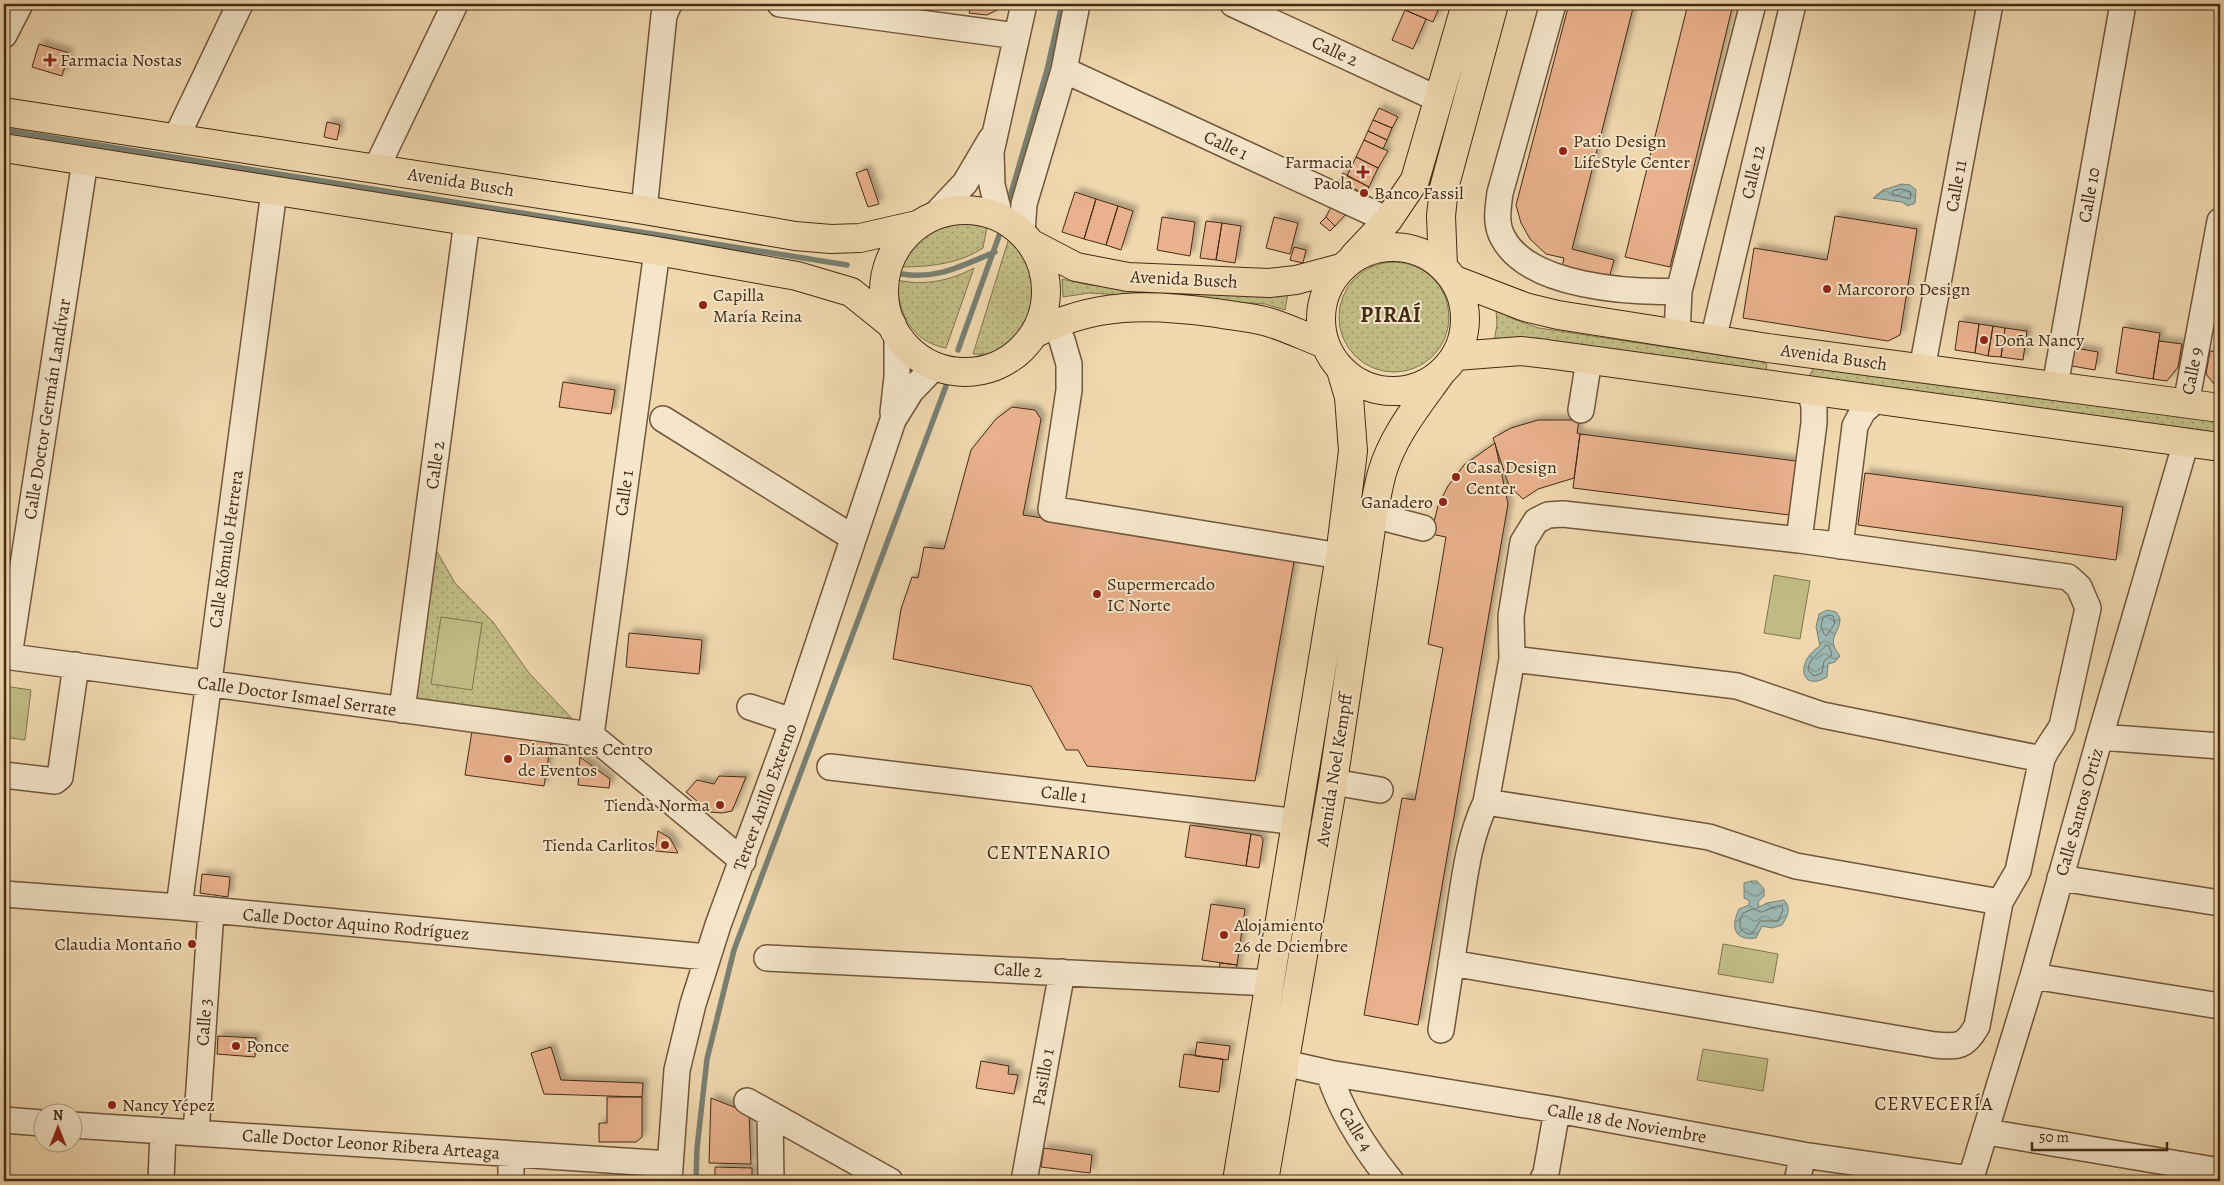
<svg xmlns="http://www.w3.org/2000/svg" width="2224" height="1185" font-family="Alegreya,serif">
	<defs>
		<pattern id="grass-dots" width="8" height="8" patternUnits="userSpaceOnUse" patternTransform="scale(1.25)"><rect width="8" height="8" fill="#c1bc85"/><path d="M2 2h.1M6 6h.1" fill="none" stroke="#9f996c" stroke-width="1.8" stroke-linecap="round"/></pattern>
		<pattern id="water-waves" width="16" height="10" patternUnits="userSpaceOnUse" patternTransform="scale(1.25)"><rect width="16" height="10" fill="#9cb8b3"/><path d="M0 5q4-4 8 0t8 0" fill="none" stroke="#819690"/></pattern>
		<filter id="shadow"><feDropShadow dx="4.5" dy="-4.5" stdDeviation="2.5" flood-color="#0004"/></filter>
	</defs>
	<rect width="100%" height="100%" fill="#f0d8af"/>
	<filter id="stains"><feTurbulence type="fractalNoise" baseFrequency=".004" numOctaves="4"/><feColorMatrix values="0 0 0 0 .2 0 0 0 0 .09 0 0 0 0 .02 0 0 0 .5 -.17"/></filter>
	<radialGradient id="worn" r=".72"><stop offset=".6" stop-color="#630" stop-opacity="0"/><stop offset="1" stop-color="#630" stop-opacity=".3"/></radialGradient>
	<!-- grass -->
	<path fill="url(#grass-dots)" stroke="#83744c" d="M950 224H970L987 227 983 248C959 264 928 267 900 267 910 240 923 231 950 224Z
		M1009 238C1051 264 1036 335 993 353 987 355 979 354 973 354Z
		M1339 317a55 55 0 1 1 110 0a55 55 0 1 1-110 0Z
		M974 268 946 348C911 342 898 312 897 280 924 286 950 281 974 268Z
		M1062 279 1089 285 1266 296 1288 293 1285 310 1265 304 1089 293 1063 297Z
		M1496 309 1513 319 1539 328 1759 361 1767 364 1766 371 1758 372 1516 337 1494 341 1497 325Z
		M1814 368 2220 420V435L1812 382 1810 374Z
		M432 543 455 583 493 622 529 673 578 725 418 700 415 690Z"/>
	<!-- pitch -->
	<path fill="#c1bc85" stroke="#83744c" d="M1774 575 1810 581 1800 639 1764 633Z
		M441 617 482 623 472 690 431 684Z
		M4 686 31 690 25 740 4 737Z
		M1723 944 1778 954 1773 983 1718 974Z
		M1703 1049 1768 1059 1763 1091 1697 1080Z"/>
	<!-- water -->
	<path fill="url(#water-waves)" stroke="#798073" d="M1902 184 1910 185 1916 190 1915 203 1908 206 1902 202 1873 198 1883 190Z
		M1827 610 1836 612 1840 618C1840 635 1825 637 1840 656L1835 662 1828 664 1827 677C1800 693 1795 661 1820 646L1816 627 1819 614Z
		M1751 881H1757L1764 889V896L1758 902 1759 907 1767 903 1784 900C1792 908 1787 917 1782 925L1772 928 1762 926 1756 938C1733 941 1731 926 1739 909L1749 905V900L1744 898V883Z"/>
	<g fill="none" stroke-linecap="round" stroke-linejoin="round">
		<!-- shore -->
		<path stroke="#707264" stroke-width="1" d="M1902 189 1911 192 1910 199 1892 194 1893 191Z
			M1828 615 1833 616 1835 623 1826 636 1824 634 1821 626 1823 618Z
			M1826 645 1829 646 1832 655 1824 661 1822 673 1814 676 1808 670C1809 657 1819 655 1826 645Z
			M1777 906H1782L1783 910 1778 921H1760L1752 934C1738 934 1738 922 1743 913L1753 909 1761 912Z"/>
		<!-- stream -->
		<path stroke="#798073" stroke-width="5.5" d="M4 130 847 265
			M1010 197 1047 70 1062 4
			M902 274C937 280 963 265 995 252
			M958 350 1000 233
			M696 1181 697 1148 707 1059 734 950 946 386"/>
	</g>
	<!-- building -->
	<path fill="#e9b18d" stroke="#452b14" filter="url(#shadow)" d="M971 4H1002L1001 8 987 15 969 13Z
		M1407 4H1430L1439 8 1433 22 1405 10Z
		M1569 4H1634L1572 249 1614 260 1609 278 1562 267 1564 258 1546 254 1530 239 1521 223 1516 205Z
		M1688 4H1733L1670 267 1625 257Z
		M1405 10 1426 19 1413 49 1392 40Z
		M39 44 69 53 62 76 32 67Z
		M1379 108 1398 117 1392 128 1373 120Z
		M1373 120 1392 128 1387 140 1368 131Z
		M327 122 340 125 337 140 324 137Z
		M1368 131 1387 140 1383 149 1364 140Z
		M1364 140 1388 151 1378 168 1356 157Z
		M1356 157 1378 168 1369 187 1347 176Z
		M867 169 879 204 868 207 856 173Z
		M1343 173 1369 187 1365 194 1339 181Z
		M1075 192 1096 199 1084 239 1062 232Z
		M1096 199 1118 206 1106 245 1084 239Z
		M1118 206 1133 211 1121 250 1106 245Z
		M1331 207 1346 214 1335 226 1326 217Z
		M1835 216 1917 229 1900 335 1888 341 1743 318 1754 248 1827 260Z
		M1162 217 1195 222 1190 256 1157 250Z
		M1274 217 1298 223 1290 254 1266 248Z
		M1326 217 1335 226 1330 231 1320 223Z
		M1206 221 1222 223 1216 260 1200 258Z
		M1222 223 1241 226 1235 263 1216 260Z
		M1294 247 1306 250 1303 263 1290 260Z
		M1959 321 1979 324 1975 353 1955 350Z
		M1979 324 1993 326 1988 356 1975 353Z
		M1993 326 2005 328 2001 357 1988 356Z
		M2123 327 2160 333 2153 379 2116 373Z
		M2005 328 2027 331 2023 360 2001 357Z
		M2159 341 2182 344 2178 367 2167 381 2153 379Z
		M2075 348 2098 352 2095 370 2072 366Z
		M2210 351 2220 352V385L2214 384 2206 374Z
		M563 382 615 390 611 414 559 407Z
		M1012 407 1035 410 1041 419 1023 515 1295 556 1255 781 1087 766 1078 750H1066L1031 686 893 659 901 609 912 577 918 578 924 547 944 549 971 450 996 419Z
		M1538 420H1579L1577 433 1580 434 1574 478 1538 489 1523 499 1509 486 1493 438 1511 428Z
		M1580 434 1796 461 1789 515 1573 488Z
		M1495 443 1508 504 1418 1025 1364 1015 1402 798 1415 800 1443 648 1428 644 1446 537 1431 534 1438 506 1448 486 1464 465Z
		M1865 473 2123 507 2116 560 1858 525Z
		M629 633 702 640 699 674 626 667Z
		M472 731 551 742 544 786 465 775Z
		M580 757 610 779 609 788 578 785Z
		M719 776 746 777 732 811 722 813 710 812 686 792 697 780 714 784Z
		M1190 825 1251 834 1246 866 1185 857Z
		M658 831 670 838 678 853 655 851Z
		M1251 834 1261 836 1263 840 1259 868 1246 866Z
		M202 874 230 877 228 897 200 893Z
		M1211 904 1245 909 1237 965 1202 960Z
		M1220 963 1237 965 1236 973 1219 970Z
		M218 1036 256 1038 255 1057 217 1054Z
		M1197 1042 1230 1046 1228 1060 1195 1056Z
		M551 1047 561 1080 643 1083 642 1097 544 1094 531 1053Z
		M1184 1054 1223 1059 1219 1092 1179 1087Z
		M981 1061 1009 1066 1008 1074 1018 1075 1014 1094 976 1088Z
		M607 1097H642V1137L636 1142H599V1123H607Z
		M711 1098 749 1113 751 1164 709 1163Z
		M1044 1148 1092 1155 1090 1173 1041 1167Z
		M715 1167 752 1168V1181H715Z"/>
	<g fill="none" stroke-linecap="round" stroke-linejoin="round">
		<!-- minor casing -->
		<g stroke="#70563b" stroke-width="28">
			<path id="minor" d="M780 4 1017 36
				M1233 4 1438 99
				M1553 4 1500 193C1498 208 1495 224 1503 238 1529 287 1630 293 1679 291L1753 4
				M4 35 20 4
				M1064 70 1388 220
				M176 138 240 4
				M376 169 455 4
				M644 210 664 15 669 4
				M935 215 965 183 991 139
				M1000 217 992 185 991 152 1024 4
				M1022 232 1024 204 1064 70 1077 4
				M1054 323 1062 340 1069 364V390L1051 509 1340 556
				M1677 334 1679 291
				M1713 340 1793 4
				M1922 369 1990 4
				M2055 386 2123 4
				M2186 404 2220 221
				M1581 410 1589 360
				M893 413 897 377V335
				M663 419 852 537
				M1373 515 1423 528
				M1799 540 1814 423V406L1810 391
				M1840 546 1855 426 1863 411 1877 399
				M4 656 591 735
				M9 656 85 161
				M1512 659 1737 686 1822 715 2042 759
				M750 707 792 721
				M402 710 467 221
				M591 735 657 251
				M591 735 743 861
				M2100 737 2220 746
				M830 767 1298 822
				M4 775 55 781 60 777 76 665
				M1333 782 1380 790
				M1486 802 1709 837 1796 866 2000 902
				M2060 878 2220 903
				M4 894 179 907 707 957
				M179 907 274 191
				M767 958 1270 983
				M2033 976 2220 1006
				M1441 1030C1447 991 1453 952 1459 913 1465 874 1469 838 1486 802L1512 659 1511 616 1523 542 1536 521 1548 515 1563 514 1799 540 2068 577 2079 587 2088 608 2062 726C2056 737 2047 747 2042 759L2018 871 2000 902 1977 1026C1965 1047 1959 1047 1935 1045L1451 963
				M1284 1063 1329 1073 1557 1110 1803 1155 1971 1179
				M1329 1073C1341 1112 1366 1150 1391 1181
				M747 1101 890 1181
				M770 1114 771 1181
				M4 1120 42 1123
				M72 1125 670 1164
				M1987 1132 2220 1171
				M196 1133 211 911
				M511 1154V1181
				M161 1181 163 1131
				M669 1181 677 1070 693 1004 718 925 787 737 893 420 911 391 935 366
				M1024 1181 1062 972
				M1542 1181 1546 1173 1557 1110
				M1797 1181 1803 1155
				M1970 1181 2033 976 2100 737 2186 442"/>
		</g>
		<!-- major casing -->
		<g stroke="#452b14" stroke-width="30">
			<path id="major" d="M4 112 644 210 795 236 831 239 860 238 917 225
				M4 148 657 251 797 276 851 292 892 325
				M884 291a81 81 0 1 1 162 0a81 81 0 1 1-162 0Z
				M1032 244 1076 267 1128 277 1269 283 1296 280 1341 268
				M1321 319a72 72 0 1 1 144 0a72 72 0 1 1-144 0Z
				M1354 256 1388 220 1415 180 1466 4
				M1443 266 1441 216 1444 188 1494 4
				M1455 280 1525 307 1558 315 1768 348 2220 408
				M1034 334C1094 302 1150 304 1216 313 1233 316 1251 317 1268 322 1288 328 1306 337 1325 344
				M1456 356 1521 351 1547 354 2220 447
				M1237 1181 1340 556 1353 451 1349 397 1341 370
				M1264 1181 1333 782 1373 515C1376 501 1378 487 1382 473 1393 435 1419 404 1441 373"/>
		</g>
		<!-- minor -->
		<use href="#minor" stroke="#f5e6cb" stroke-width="25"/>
		<!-- major -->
		<use href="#major" stroke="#f0d8af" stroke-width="28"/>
	</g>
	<!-- markers -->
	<g fill="#8f2418" stroke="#f5e6cb" stroke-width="2">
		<path d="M47.5 52.5h5v5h5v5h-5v5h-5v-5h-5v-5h5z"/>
		<circle cx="1563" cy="151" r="5"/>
		<path d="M1360.5 164.5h5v5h5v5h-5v5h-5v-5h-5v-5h5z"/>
		<circle cx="1364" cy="193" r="5"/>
		<circle cx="1827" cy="289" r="5"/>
		<circle cx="703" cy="305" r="5"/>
		<circle cx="1984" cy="340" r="5"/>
		<circle cx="1456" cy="477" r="5"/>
		<circle cx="1443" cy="502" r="5"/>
		<circle cx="1097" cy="594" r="5"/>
		<circle cx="508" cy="759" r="5"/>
		<circle cx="720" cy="805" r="5"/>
		<circle cx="665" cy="845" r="5"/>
		<circle cx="1224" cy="935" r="5"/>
		<circle cx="192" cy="944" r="5"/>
		<circle cx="236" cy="1046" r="5"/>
		<circle cx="112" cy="1105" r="5"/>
	</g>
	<g text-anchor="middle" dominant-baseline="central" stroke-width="4" stroke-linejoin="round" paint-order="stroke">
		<!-- street labels -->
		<g font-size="18" fill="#452b14" stroke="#f5e6cb">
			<text transform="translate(1335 51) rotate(25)">Calle 2</text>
			<text transform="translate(1226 145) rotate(25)">Calle 1</text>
			<text transform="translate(1753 172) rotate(-77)">Calle 12</text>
			<text transform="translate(461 182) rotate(9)">Avenida Busch</text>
			<text transform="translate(1956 186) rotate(-80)">Calle 11</text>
			<text transform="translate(2089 195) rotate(-80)">Calle 10</text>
			<text transform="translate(1184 279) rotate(3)">Avenida Busch</text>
			<text transform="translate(1834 357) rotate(8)">Avenida Busch</text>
			<text transform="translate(2192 371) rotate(-79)">Calle 9</text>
			<text transform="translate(47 409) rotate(-81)">Calle Doctor Germán Landívar</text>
			<text transform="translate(435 465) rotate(-82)">Calle 2</text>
			<text transform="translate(624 493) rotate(-82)">Calle 1</text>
			<text transform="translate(226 549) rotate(-82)">Calle Rómulo Herrera</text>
			<text transform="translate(297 696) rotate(8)">Calle Doctor Ismael Serrate</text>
			<text transform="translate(1334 770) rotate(-81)">Avenida Noel Kempff</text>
			<text transform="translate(1064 794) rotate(7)">Calle 1</text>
			<text transform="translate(765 797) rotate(-70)">Tercer Anillo Externo</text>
			<text transform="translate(2079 812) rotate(-74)">Calle Santos Ortiz</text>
			<text transform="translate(356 924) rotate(5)">Calle Doctor Aquino Rodríguez</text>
			<text transform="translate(1018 970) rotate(3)">Calle 2</text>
			<text transform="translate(204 1022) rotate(-86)">Calle 3</text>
			<text transform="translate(1043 1077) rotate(-80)">Pasillo 1</text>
			<text transform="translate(1627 1123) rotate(10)">Calle 18 de Noviembre</text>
			<text transform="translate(1356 1129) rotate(58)">Calle 4</text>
			<text transform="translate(371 1144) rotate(4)">Calle Doctor Leonor Ribera Arteaga</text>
		</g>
		<!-- poi labels -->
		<g font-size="18" fill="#452b14" stroke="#f5e6cb" text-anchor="start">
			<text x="60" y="60">Farmacia Nostas</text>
			<text x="1573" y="141">Patio Design<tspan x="1573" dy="21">LifeStyle Center</tspan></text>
			<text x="1353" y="162" text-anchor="end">Farmacia<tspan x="1353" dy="21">Paola</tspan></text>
			<text x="1374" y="193">Banco Fassil</text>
			<text x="1837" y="289">Marcororo Design</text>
			<text x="713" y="295">Capilla<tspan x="713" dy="21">María Reina</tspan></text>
			<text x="1994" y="340">Doña Nancy</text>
			<text x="1466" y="467">Casa Design<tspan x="1466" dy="21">Center</tspan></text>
			<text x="1433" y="502" text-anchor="end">Ganadero</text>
			<text x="1107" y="584">Supermercado<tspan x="1107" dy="21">IC Norte</tspan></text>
			<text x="518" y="749">Diamantes Centro<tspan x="518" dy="21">de Eventos</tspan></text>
			<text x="710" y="805" text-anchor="end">Tienda Norma</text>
			<text x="655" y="845" text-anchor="end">Tienda Carlitos</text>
			<text x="1234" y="925">Alojamiento<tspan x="1234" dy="21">26 de Dciembre</tspan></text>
			<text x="182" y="944" text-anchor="end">Claudia Montaño</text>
			<text x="246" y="1046">Ponce</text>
			<text x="122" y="1105">Nancy Yépez</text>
		</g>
		<!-- neighbourhood labels -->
		<g font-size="19" letter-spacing="1" fill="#452b14" stroke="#f5e6cb">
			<text x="1049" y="853">CENTENARIO</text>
			<text x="1934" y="1104">CERVECERÍA</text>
		</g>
		<!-- district labels -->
		<g font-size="22" font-weight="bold" letter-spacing="1" fill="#452b14" stroke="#f5e6cb">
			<text x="1391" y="315">PIRAÍ</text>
		</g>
	</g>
	<!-- margin -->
	<rect width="2224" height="1185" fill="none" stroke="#f0d8af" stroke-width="20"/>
	<rect x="5" y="5" width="2214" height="1175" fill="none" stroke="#452b14" stroke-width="2.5"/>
	<rect x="10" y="10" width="2204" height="1165" fill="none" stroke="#452b14"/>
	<!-- north arrow -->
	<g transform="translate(58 1128)"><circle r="24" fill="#f5e6cb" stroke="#af9b82"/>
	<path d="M0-4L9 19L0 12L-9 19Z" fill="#8f2418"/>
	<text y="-8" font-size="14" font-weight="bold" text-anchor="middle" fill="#452b14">N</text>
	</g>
	<!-- scale -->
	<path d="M2032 1142v8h135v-8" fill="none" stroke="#452b14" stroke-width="2.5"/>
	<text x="2039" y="1142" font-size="15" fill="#452b14" stroke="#f5e6cb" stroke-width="4" paint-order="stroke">50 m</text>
	<rect width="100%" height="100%" filter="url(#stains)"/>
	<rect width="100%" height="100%" fill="url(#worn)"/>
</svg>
